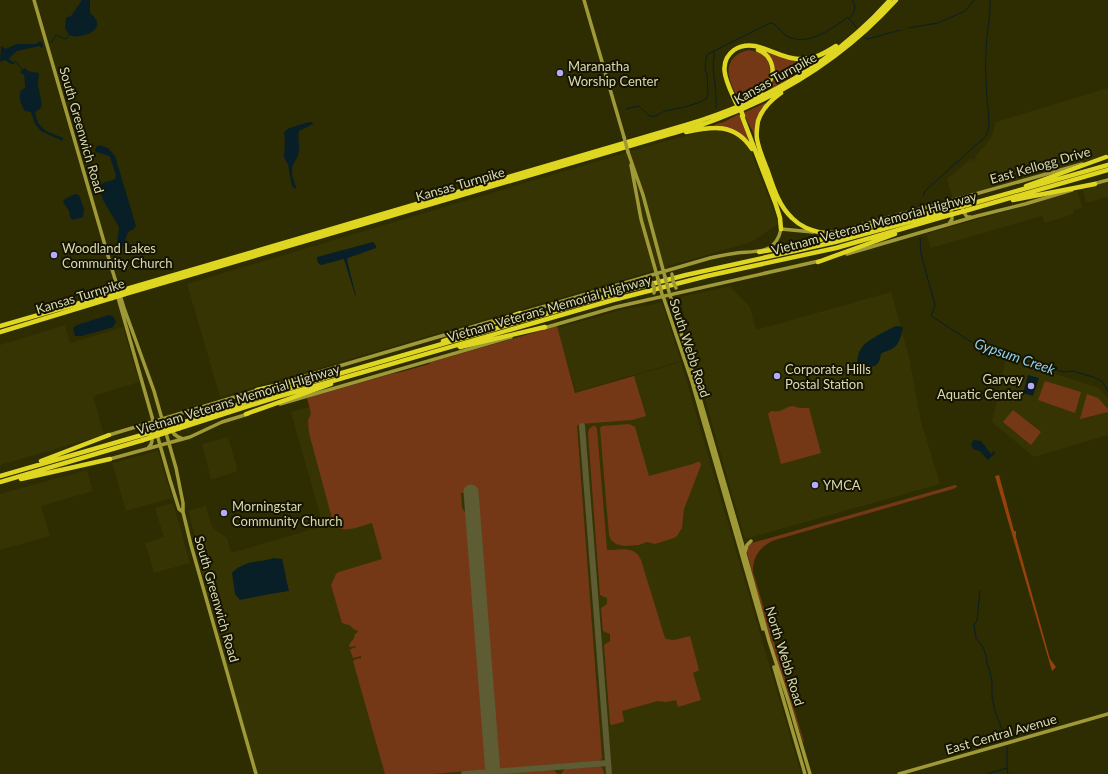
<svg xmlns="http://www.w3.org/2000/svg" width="1108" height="774" font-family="Lato,sans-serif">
	<rect width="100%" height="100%" fill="#2e2c01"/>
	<!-- built -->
	<path fill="#373404" d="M1108 88V155L953 200 947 179 972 158 974 162 976 156 991 138 996 122Z
		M707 130 723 131 736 136 745 144 751 152 779 224 751 242 220 397 187 284 655 144 685 136Z
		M1108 182V197L1086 203 1083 190Z
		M1078 191 1082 208 1073 210 1074 214 1045 223 1042 216 931 248 926 234Z
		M730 286 750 307 756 330 891 292 909 357 921 421 940 484 745 539 697 372 686 326 681 297Z
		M662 303 681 361 576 392 560 339 575 393 681 362 801 774H257L199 562 202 561 188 511 206 506 212 527 227 538 231 553 323 526 291 412 398 382 559 335 557 328 625 309Z
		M65 325 70 343 123 327 139 382 93 396 104 435 0 465V345Z
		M1006 358 1099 388 1108 399V435L1034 457 992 422Z
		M228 437 238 471 211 480 202 444Z
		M158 451 172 498 126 511 112 463Z
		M87 470 93 491 41 506 50 536 0 550V494Z
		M173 503 190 563 154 573 145 543 164 537 155 508Z"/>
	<!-- green -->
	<path fill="#743817" d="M749 50C767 53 770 60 770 77L752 96 739 103C736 95 731 85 729 76 726 62 736 52 749 50Z
		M764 51C783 58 793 63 814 60L815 62 770 90 768 88C780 73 773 65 764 51Z
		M765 103 766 105 756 133 754 134 743 113Z
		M739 114 748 138 747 139 734 130 717 126 715 125 716 124 724 122Z
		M557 326 575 393 634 376 646 416 632 420 580 424 577 426 602 758 600 761 502 769 498 766 476 492 461 493 462 508 468 516 487 766 485 769 483 770 433 774H385L353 661 356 659 361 658V656L353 658 350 650 351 649 356 647V646L350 647 349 645 354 638 355 634 358 632 357 630H355L349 625 342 623 331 585 336 574 339 572 382 559 372 523C360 526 341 536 333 522L309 433 308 421 311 413 307 398 391 374 401 372 429 364 431 362Z
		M1045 381 1081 392 1075 413 1038 400Z
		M1087 394 1098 398 1108 409V412L1080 419Z
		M792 406 800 408H809L821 453 781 464 768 414 771 411C783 413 782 408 792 406Z
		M1013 410 1041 432 1031 445 1003 422Z
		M629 424 635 427 649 476 693 464 697 462H700L701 465 684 509 682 528 677 536 674 538 655 544 647 542 639 545 624 546 616 544 611 540 609 535 600 428 602 426Z
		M593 426H595L597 429 607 550C620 550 635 545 641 560L664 635 666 639 674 640 690 636 699 670 693 673 701 700 678 707 676 700 666 702 658 701 622 711 624 721 623 722 612 725 610 724 604 645 610 641V634L603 631 601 608 607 604V598L600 595 588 433 589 429Z
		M955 485H956L957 487 953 489 775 540C761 545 752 557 753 572L804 742H803L779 669 757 593 747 552V547L752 543Z
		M600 766 603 769 604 774H562V772L565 769Z
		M553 770 556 772 557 774H502Z"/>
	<!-- forest -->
	<path fill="#97420b" d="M999 475 1014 531H1016V537L1050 659 1056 667 1052 671 995 476Z"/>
	<!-- water -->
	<path fill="#091f27" d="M82 0H90V13C105 25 94 34 80 36 76 37 73 36 69 35L65 28 66 18 71 16Z
		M40 41 42 43 43 46 42 48 39 46 17 51 9 58 12 62 15 61 14 64H11L5 60 0 62 1 46 6 49 16 44H36Z
		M25 68 28 71 39 73 38 85 42 105 40 109 35 112 38 123 46 131 63 138 64 139H62L63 141 45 133 41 131 35 124 31 112 25 111C21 104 18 98 21 90L25 88V84L24 75 20 72Z
		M309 122H312L313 124 299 131C297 137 300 144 299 150 299 157 295 160 293 165 290 172 294 181 296 187L295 189 292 186 288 165 284 157 285 141 284 132C288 127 303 124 309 122Z
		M99 145 108 148 115 156 136 226 134 229 128 232 125 240 138 252C131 254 132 249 127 247 125 246 123 247 121 246 115 241 119 234 119 227L104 202 99 189C101 181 109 182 115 179L116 175 110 157C105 153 100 155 95 151L96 147Z
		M75 194 79 195 84 209 83 217 73 220 70 217 69 211 63 202 65 199Z
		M373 242 376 246V248L348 258 347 260 356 296 355 295 344 259 321 265 318 263 317 259V257Z
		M109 315 113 316 116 322 113 327 110 328 82 336H75L73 328 77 325Z
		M896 326 903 327V328C901 337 899 346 890 350 886 352 884 351 881 354 878 371 872 365 859 367 855 360 859 349 865 344 870 339 889 329 896 326Z
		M1028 375 1039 378 1033 396 1023 393Z
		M974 440 981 441C985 445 987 450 991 454L994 451 995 453 988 460 980 451 973 449 971 444Z
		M273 558 282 559C285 570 286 580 289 591L270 594 240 600 235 594 232 573C235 568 248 562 254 562 261 560 267 561 273 558Z"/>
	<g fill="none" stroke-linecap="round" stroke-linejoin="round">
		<!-- stream -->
		<path stroke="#091f27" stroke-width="1" d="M849 19C855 13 857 7 852 0
			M908 28 938 23 965 11 974 0
			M865 38 868 39 900 30
			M51 42H52L56 35 66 39 69 35
			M714 51C715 56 713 61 713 66 714 80 717 94 716 108
			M15 61 23 70
			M626 109 638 106C642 108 646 114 650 116 655 118 660 113 665 111 679 108 695 106 707 98L708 92 707 74 705 69 706 58 708 54 766 25C766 25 771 23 771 23 776 23 783 36 791 38 810 45 833 28 848 17L856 27
			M923 196 925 191 986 136C992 124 987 110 987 96 986 82 985 67 986 53 986 35 991 18 990 0
			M920 238 921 254 935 305 931 316 976 345 1043 363 1059 371 1065 372 1072 371 1093 377 1102 381 1108 391
			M980 591 977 621 974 625 976 638 984 649 986 656 987 664 990 671 992 683V697L995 711 1006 740
			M1007 747V768L1008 774
			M987 774 1007 768"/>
		<!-- taxiway -->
		<path stroke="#5e5c33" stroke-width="6" d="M582 426 609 774
			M464 774 608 763"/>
		<!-- runway -->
		<path stroke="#5e5c33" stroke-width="15" d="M471 492 493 774"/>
		<!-- secondary -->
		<path stroke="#9f9a37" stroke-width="3.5" d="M34 0 111 266 124 308 154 391 176 468 183 503V512L191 545 256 774
			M584 0 624 137
			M628 152 643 195 665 277
			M631 165 641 219 658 279
			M1093 184 1108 180
			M965 198C959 202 962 211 967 217H971
			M943 204C951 205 952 212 952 219L949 224
			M819 232H836L890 217 954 200 1082 164
			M847 254 977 216 1025 204 1072 190
			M117 294 170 480 179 509 183 512
			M670 295 742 543 769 641 789 703 810 774
			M663 296 692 382 763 629
			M518 314 710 258C719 256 728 254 737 253 757 251 776 254 781 229L813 232
			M544 328 616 307 819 261
			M285 382 492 321
			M280 404 511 337
			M176 416 171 421C169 431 174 436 183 439
			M142 426C151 429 156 441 148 448
			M109 435 258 390
			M110 459 190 437 222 422 248 414
			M745 552 747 545 751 541
			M774 667 805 774
			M899 774 1108 714"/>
		<!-- highway -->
		<path stroke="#ded621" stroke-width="4.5" d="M781 93C771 100 762 108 758 121 757 127 756 133 757 139 759 150 763 159 767 169 773 186 778 205 792 218 801 227 810 230 822 233
			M751 98C757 95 764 90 768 84 777 72 772 55 758 50
			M736 103C729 86 715 64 734 50 740 46 748 45 755 46 770 49 784 59 799 59 813 60 825 53 836 46
			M742 116 776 205 780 218 781 229
			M686 132C713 126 735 123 752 149
			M1026 186 1106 157
			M1013 200 1095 184
			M967 205 1108 165
			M968 210 1108 170
			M759 252 796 246 888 222 935 212
			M818 262 895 234
			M123 290 686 125C706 119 725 112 744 104 799 81 851 44 890 0
			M125 294 653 139C676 132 699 127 720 118 787 93 848 53 896 0
			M0 326 111 294
			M0 332 112 298
			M443 341 520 313
			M460 347 545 327
			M257 390 332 373
			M246 414 331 384
			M179 424 276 392 632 289 686 275 835 242 945 212
			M180 428 277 397 613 300 707 276 836 248 946 216
			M41 461 109 435
			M0 476 142 435
			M21 479 110 459
			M0 482 143 440"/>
		<!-- secondary-bridge -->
		<path stroke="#9f9a37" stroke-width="3.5" d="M624 137 628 152
			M672 274 673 281 676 288
			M665 277 669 292
			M658 279 662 294
			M649 280C653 283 655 288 654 293"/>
		<!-- highway-bridge -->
		<path stroke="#ded621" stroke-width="4.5" d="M738 102 743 116
			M945 210 967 205
			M946 216 968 210
			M111 294 123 290
			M112 298 125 294
			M142 435 179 424
			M143 440 180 428"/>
	</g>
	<!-- markers -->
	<g fill="#b2adf9" stroke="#151400" stroke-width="1.5">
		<circle cx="560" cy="73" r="4"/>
		<circle cx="54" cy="255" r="4"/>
		<circle cx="777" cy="376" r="4"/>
		<circle cx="1031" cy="386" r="4"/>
		<circle cx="815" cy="485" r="4"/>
		<circle cx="224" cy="513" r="4"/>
	</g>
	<g text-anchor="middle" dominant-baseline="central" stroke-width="4" stroke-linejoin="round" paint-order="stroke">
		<!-- poi labels -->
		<g font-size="13" fill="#d9d9b3" stroke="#151400" text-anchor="start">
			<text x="568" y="66">Maranatha<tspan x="568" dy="15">Worship Center</tspan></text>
			<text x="62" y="248">Woodland Lakes<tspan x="62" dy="15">Community Church</tspan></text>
			<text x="785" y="369">Corporate Hills<tspan x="785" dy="15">Postal Station</tspan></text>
			<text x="1023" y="379" text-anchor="end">Garvey<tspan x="1023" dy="15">Aquatic Center</tspan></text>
			<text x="823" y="485">YMCA</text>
			<text x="232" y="506">Morningstar<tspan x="232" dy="15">Community Church</tspan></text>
		</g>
		<!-- street labels -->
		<g font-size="13" fill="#d9d9b3" stroke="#151400">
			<text transform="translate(775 78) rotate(-29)">Kansas Turnpike</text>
			<text transform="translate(82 130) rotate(74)">South Greenwich Road</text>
			<text transform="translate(1040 165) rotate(-16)">East Kellogg Drive</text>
			<text transform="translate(460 184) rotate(-16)">Kansas Turnpike</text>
			<text transform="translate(874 223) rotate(-15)">Vietnam Veterans Memorial Highway</text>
			<text transform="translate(80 296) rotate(-17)">Kansas Turnpike</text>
			<text transform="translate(549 308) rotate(-16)">Vietnam Veterans Memorial Highway</text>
			<text transform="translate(690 348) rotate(72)">South Webb Road</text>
			<text transform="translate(238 399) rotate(-17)">Vietnam Veterans Memorial Highway</text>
			<text transform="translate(217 599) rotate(74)">South Greenwich Road</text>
			<text transform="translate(785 656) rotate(73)">North Webb Road</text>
			<text transform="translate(1001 734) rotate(-16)">East Central Avenue</text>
		</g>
		<!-- water labels -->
		<g font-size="14" font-style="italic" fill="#91d2ee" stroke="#151400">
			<text transform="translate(1015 356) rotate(19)">Gypsum Creek</text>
		</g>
	</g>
</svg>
